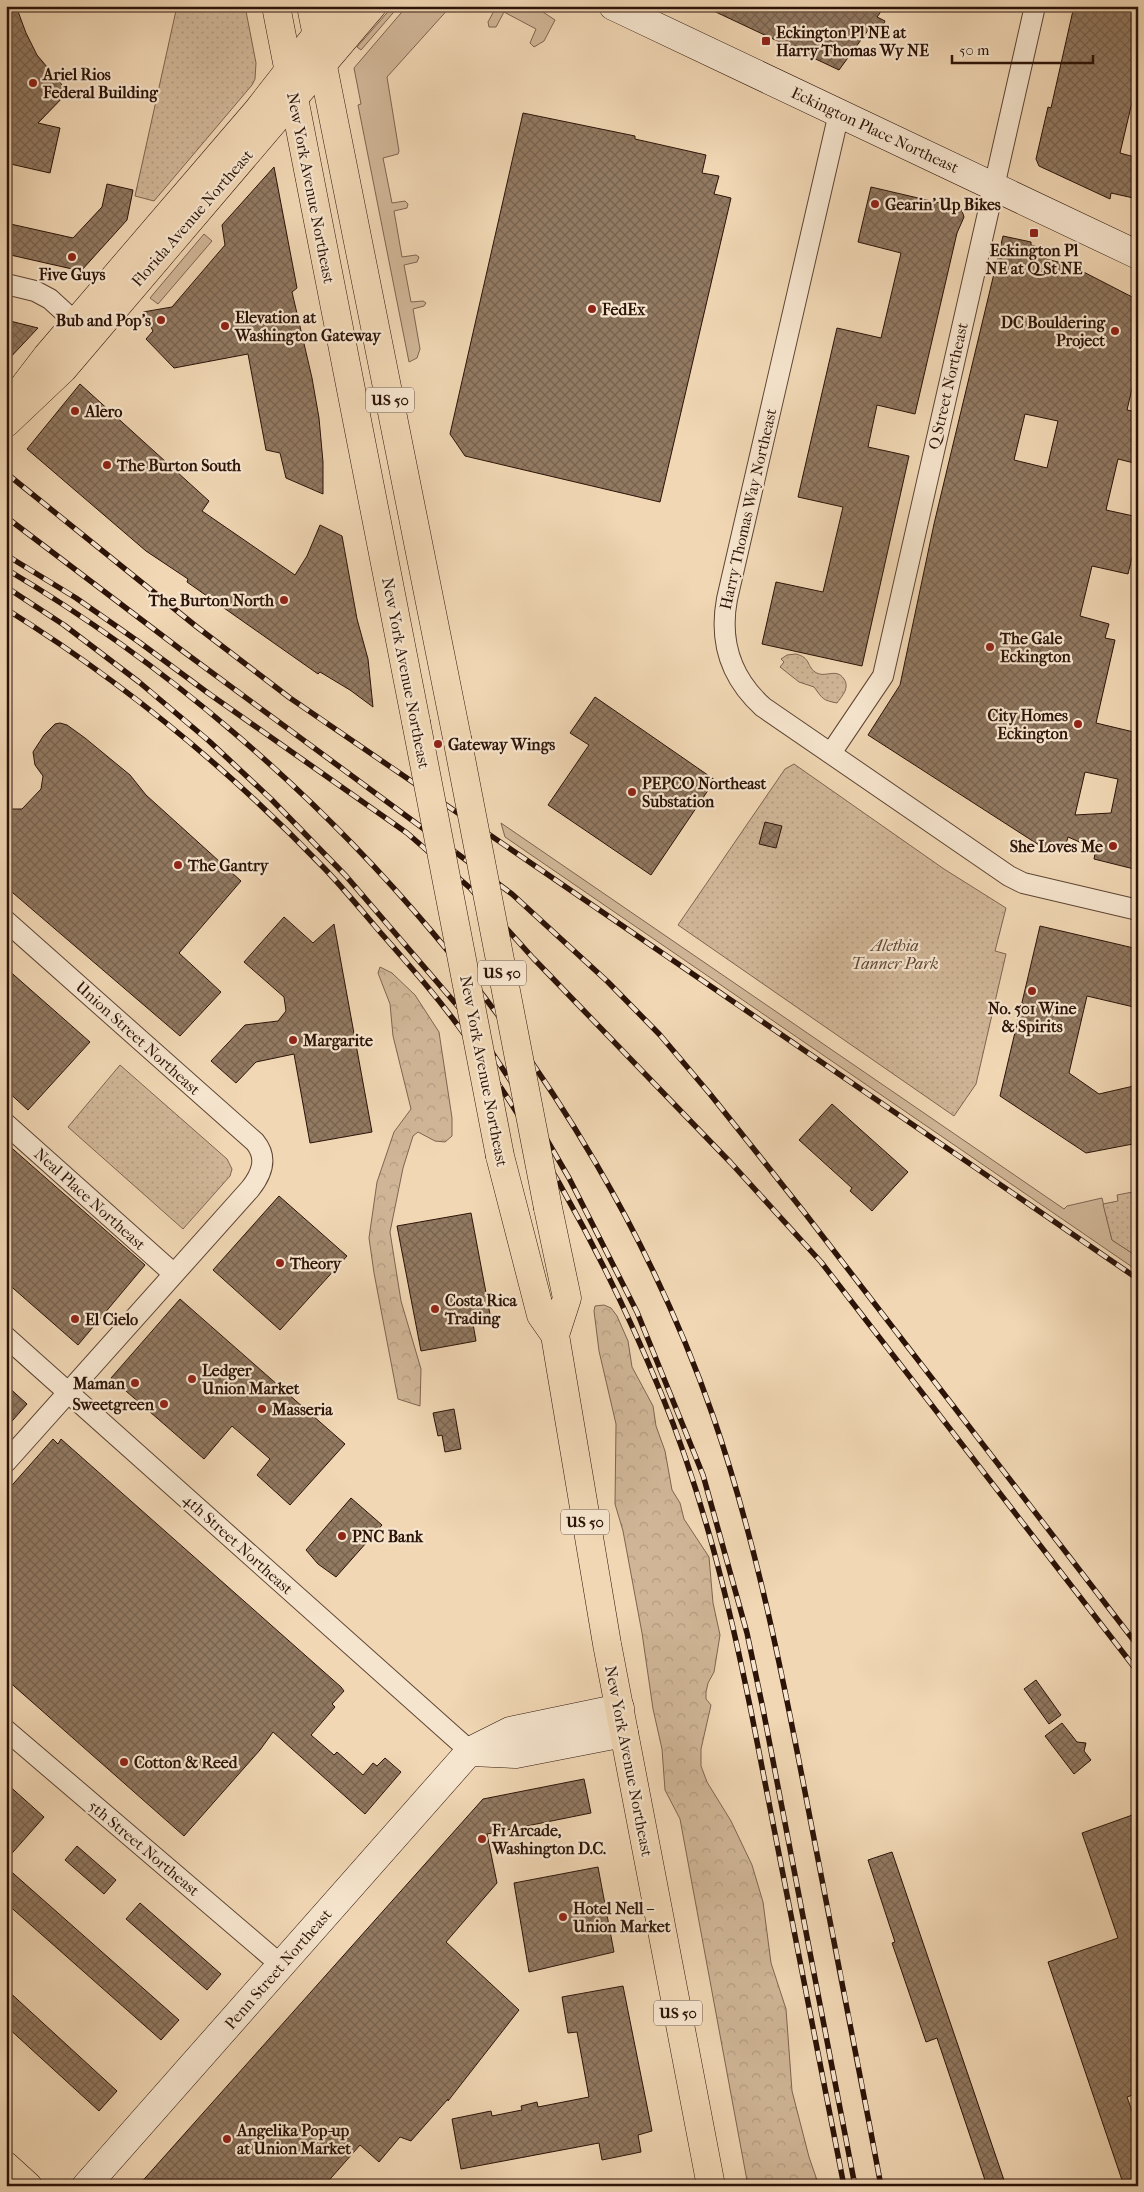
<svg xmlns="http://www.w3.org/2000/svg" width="1144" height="2192" font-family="'IM FELL French Canon',serif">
	<defs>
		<pattern id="forest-crowns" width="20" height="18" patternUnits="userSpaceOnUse" patternTransform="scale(1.25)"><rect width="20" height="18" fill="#d0b697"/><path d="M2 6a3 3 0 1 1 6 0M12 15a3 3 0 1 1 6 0" fill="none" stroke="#b39c81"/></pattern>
		<pattern id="park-dots" width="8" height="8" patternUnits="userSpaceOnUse" patternTransform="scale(1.25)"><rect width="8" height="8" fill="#d0b697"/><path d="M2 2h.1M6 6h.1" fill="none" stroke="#b39c81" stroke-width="1.8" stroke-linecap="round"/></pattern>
		<pattern id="building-cross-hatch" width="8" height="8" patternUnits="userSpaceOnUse" patternTransform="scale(1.25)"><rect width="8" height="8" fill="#927961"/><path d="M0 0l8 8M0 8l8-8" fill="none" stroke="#77624e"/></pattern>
	</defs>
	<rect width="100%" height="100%" fill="#f1d7b4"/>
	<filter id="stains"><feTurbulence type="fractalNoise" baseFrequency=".004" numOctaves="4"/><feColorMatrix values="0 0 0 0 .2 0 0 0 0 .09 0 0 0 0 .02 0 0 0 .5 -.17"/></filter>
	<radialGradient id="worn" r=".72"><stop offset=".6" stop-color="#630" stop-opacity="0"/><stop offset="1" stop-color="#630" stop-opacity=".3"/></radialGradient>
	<!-- grass -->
	<path fill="#d0b697" stroke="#7e6450" d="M393 6H399L361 50 357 47Z
		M407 6H451L387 77 399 151 398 154 383 158 392 203 405 201 408 204 407 208 394 211 402 257 416 255 419 257 417 262 404 265 411 302 423 301 426 303 424 306 413 309 420 349 417 358 409 362 358 105 361 104 354 68Z
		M490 6H534L555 20 544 41 534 47 530 43 536 29 504 12 496 27H489L488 22 495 9Z
		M204 234 212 241 158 304 150 298Z
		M501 823 1064 1209 1067 1206 1102 1198 1112 1240 1138 1257V1271L505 837Z"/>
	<!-- forest -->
	<path fill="url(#forest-crowns)" stroke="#7e6450" d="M380 967 392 973 415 995 439 1032 452 1118V1136L445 1142 435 1141 418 1132 413 1136 403 1168 390 1232 401 1301 421 1369 420 1406 398 1399 374 1273 369 1238 377 1182 394 1132 411 1109 393 1036 390 1004 378 973Z
		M604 1305 611 1308 617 1316 628 1341 632 1367 653 1406 656 1426 665 1451 672 1490 680 1503 684 1519 709 1557 713 1603 720 1635 714 1672 708 1683 706 1692V1699L711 1705 701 1749V1766L707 1782 731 1821 752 1865 763 1902 771 1963 786 2009 792 2091 809 2157 819 2186H748L680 1819 665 1790 662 1749 653 1709 642 1633 623 1531 615 1504 616 1424 599 1351 594 1311 595 1306Z"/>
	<!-- park -->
	<path fill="url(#park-dots)" stroke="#7e6450" d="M177 6H245L256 63 255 79 252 85 154 201 135 196Z
		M796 654C811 658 806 665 815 672 825 679 836 667 844 679 850 688 842 696 837 703 822 700 823 699 814 687L799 682 780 667 784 662 781 659 787 655Z
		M794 764 944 869 1006 908 995 951 1006 954 976 1084 954 1116 678 925 785 769Z
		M120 1065 227 1159 232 1169 230 1176 183 1229 68 1127Z
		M1138 1191V1257L1112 1240 1103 1204 1118 1201 1117 1195Z"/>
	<!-- building -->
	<path fill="url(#building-cross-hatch)" stroke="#2c1308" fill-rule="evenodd" d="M6 6H16L26 33 37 55 68 92 38 123 60 128 50 173 6 163Z
		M703 6H885L877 17 885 21 879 34 869 29 839 70Z
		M1074 6H1138V77L1120 153 1138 158V199L1111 193 1110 199 1039 166 1036 159 1048 107 1051 108Z
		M523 113 635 136V139L706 155 702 173 719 176 714 194 731 198 660 502 465 456 450 434Z
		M274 167 297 288 292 292 312 378 319 418 323 462V494L286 478 280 453 266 450 248 354 174 368 146 339 153 331 143 312 172 307 225 245 222 225Z
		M107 184 133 190 127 220 81 271 6 254V223L73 238 102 207Z
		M871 187 961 208 964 217 957 233 915 414 877 405 868 447 909 456 862 666 762 644 776 582 823 592 843 507 798 497 837 328 881 338 901 253 858 242Z
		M1003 236 1031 242V245L1049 250 1046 259 1070 265 1138 300V363L1127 410 1138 412V464L1118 459 1106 510 1138 517V533L1128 574 1092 566 1080 616 1109 624 1105 638 1115 640 1096 723 1138 733V870L1094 859 1096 849 1068 837 1064 851 1042 847 868 735 900 685 934 524ZM1025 414 1058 421 1047 468 1014 460ZM1085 772 1118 779 1111 813 1075 815Z
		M6 320 38 328 6 362Z
		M80 384 209 501 202 511 295 575 307 556 320 525 342 536 357 619 368 659 373 707 350 690 320 672 318 674 187 582 188 579 146 551 27 449Z
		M595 697 715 780 651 875 548 805 589 745 570 733Z
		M60 723 67 725 85 738 130 775 146 795 241 881 179 953 221 992 180 1036 6 887V809H22L41 789 43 776 35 765 33 752 44 735 55 724Z
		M765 822 782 826 776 848 759 844Z
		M284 917 313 943 334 924 372 1132 310 1143 294 1054 256 1062 236 1083 211 1061 245 1025 278 1021 286 1011 284 997 244 962Z
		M1040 926 1138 949V1008L1087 996 1069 1073 1099 1094 1138 1085V1143L1086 1153 1000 1096Z
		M6 968 90 1042 28 1110 6 1090Z
		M832 1104 908 1172 872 1211 850 1191 852 1188 799 1140Z
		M6 1143 145 1265 78 1345 6 1282Z
		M279 1196 347 1256 280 1330 213 1270Z
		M471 1213 490 1314 472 1318 476 1341 421 1351 397 1226Z
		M180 1299 345 1444 290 1505 257 1475 270 1459 232 1426 204 1459 111 1378Z
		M6 1385 27 1404 6 1428Z
		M454 1409 461 1449 445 1452 442 1435 438 1436 433 1413Z
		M53 1439 58 1444 61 1439 341 1687 344 1691 332 1704 335 1707 311 1735 334 1755 337 1752 363 1775 373 1763 377 1766 385 1758 401 1772 365 1814 273 1732 260 1750 184 1836 6 1679V1492Z
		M351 1498 382 1525 336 1577 318 1564 306 1550Z
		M1036 1680 1061 1715 1049 1724 1024 1689Z
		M1062 1723 1077 1742 1086 1743 1084 1751 1091 1760 1074 1774 1045 1736Z
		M584 1779 591 1813 487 1834 497 1883 446 1942 519 2010 448 2101V2099L411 2141 400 2137 379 2162 360 2145 324 2186H138L483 1799Z
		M6 1783 44 1817 6 1860Z
		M1138 1813V2093L1127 2097 1138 2128V2186H1124L1048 1962 1118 1938 1082 1833Z
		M77 1846 116 1880 104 1894 65 1860Z
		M892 1852 1006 2186H987L937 2038 926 2042 892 1943 895 1942 868 1860Z
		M6 1867 179 2020 161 2040 6 1903Z
		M598 1867 614 1952 529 1972 514 1883Z
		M140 1903 221 1974 207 1990 126 1919Z
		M623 1986 652 2131 638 2135 641 2152 602 2160 599 2143 461 2169 452 2119 491 2111 492 2116 522 2110 521 2106 537 2102 538 2107 589 2097 577 2032 568 2033 562 1997Z
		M6 1989 117 2091 99 2111 6 2026Z"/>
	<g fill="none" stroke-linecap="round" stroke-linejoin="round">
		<!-- street casing -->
		<g stroke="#5d4433" stroke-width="22">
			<path id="street" d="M839 113 727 599C719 642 731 678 763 707L1009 876 1023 883 1138 910
				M6 284 35 291 50 299 86 332
				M831 753 883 676 1035 6
				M6 921 255 1142C268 1158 262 1174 250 1189L6 1462
				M6 1124 174 1274
				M6 1337 470 1751
				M6 1730 281 1965"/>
		</g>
		<!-- secondary casing -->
		<g stroke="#2c1308" stroke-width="29">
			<path id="secondary" d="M613 6 1138 255
				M471 1752 516 1754 624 1733
				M86 2186 470 1751 510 1731 620 1708"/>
		</g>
		<!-- primary casing -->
		<g stroke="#2c1308" stroke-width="29">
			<path id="primary" d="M21 390 47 356 258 110 339 6
				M6 423 63 369 372 6
				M6 2166 28 2186"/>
		</g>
		<!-- highway casing -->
		<g stroke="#2c1308" stroke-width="29">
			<path id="highway" d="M276 6 416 722
				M311 6 457 738
				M500 1156 541 1315 555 1335 607 1644 711 2186
				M548 1208 567 1298 555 1335"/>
		</g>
		<!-- street -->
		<use href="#street" stroke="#f6e5ce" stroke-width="20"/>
		<!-- secondary -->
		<use href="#secondary" stroke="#f6e5ce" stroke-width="28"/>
		<!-- primary -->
		<use href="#primary" stroke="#f1d7b4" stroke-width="28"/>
		<!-- highway -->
		<use href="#highway" stroke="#f1d7b4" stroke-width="28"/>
		<!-- rail casing -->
		<g stroke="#2c1308" stroke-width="5.5">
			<path id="rail" d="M6 473 197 627 290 698 1138 1279
				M6 517 184 652 512 894 608 982 660 1035 710 1094 804 1212 1138 1646
				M6 555 76 598 139 642 208 693 407 833 470 888 533 958 731 1163 821 1262 1138 1672
				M6 569C321 756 592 1068 713 1416 758 1547 784 1682 810 1818 834 1940 858 2063 881 2186
				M6 587 64 625 139 682 209 741 271 799 346 876 474 1025 529 1109 569 1178 637 1312 703 1475 747 1633 763 1709 855 2186
				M6 609C123 682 230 770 325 869 344 889 362 911 380 932 410 966 441 1001 467 1038 545 1148 610 1269 661 1393 703 1495 729 1603 751 1711L844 2186"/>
		</g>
		<!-- rail -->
		<use href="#rail" stroke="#f6e5ce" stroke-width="4" stroke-dasharray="11" stroke-linecap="butt"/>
		<!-- highway-bridge casing -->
		<g stroke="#2c1308" stroke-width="29" stroke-linecap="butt">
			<path id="highway-bridge" d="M416 722 500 1156
				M457 738 548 1208"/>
		</g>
		<!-- highway-bridge -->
		<use href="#highway-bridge" stroke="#f1d7b4" stroke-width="28"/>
	</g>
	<!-- markers -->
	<g fill="#8f2418" stroke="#f6e5ce" stroke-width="2">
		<rect x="761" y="36" width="10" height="10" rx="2.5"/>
		<circle cx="33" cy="83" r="5"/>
		<circle cx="875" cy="204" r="5"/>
		<rect x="1029" y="228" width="10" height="10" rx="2.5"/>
		<circle cx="72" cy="257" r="5"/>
		<circle cx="592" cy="309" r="5"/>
		<circle cx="161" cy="320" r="5"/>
		<circle cx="225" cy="326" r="5"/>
		<circle cx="1115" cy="331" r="5"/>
		<circle cx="75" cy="411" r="5"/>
		<circle cx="107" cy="465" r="5"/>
		<circle cx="284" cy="600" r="5"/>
		<circle cx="990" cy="647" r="5"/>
		<circle cx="1078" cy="724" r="5"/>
		<circle cx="438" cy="744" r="5"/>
		<circle cx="632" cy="792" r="5"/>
		<circle cx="1113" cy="846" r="5"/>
		<circle cx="178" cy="865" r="5"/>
		<circle cx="1032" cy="991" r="5"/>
		<circle cx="293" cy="1040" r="5"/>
		<circle cx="280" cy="1263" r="5"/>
		<circle cx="435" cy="1309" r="5"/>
		<circle cx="75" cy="1319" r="5"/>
		<circle cx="192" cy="1379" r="5"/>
		<circle cx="135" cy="1383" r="5"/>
		<circle cx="164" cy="1404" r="5"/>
		<circle cx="262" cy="1409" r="5"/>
		<circle cx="342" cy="1536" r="5"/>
		<circle cx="124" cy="1762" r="5"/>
		<circle cx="482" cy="1839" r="5"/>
		<circle cx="563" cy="1917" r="5"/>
		<circle cx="227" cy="2139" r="5"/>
	</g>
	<g text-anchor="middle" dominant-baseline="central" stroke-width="4.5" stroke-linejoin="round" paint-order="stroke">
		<!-- shield labels -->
		<g fill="#f6e5ce" stroke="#695243" stroke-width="1">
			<rect x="366" y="387.5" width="48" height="25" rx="4"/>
			<rect x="478" y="960.5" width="48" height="25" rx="4"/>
			<rect x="561" y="1509.5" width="48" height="25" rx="4"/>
			<rect x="654" y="2000.5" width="48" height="25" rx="4"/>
		</g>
		<g font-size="15" font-weight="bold" fill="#2c1308">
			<text x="390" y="400">US 50</text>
			<text x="502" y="973">US 50</text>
			<text x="585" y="1522">US 50</text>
			<text x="678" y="2013">US 50</text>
		</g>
		<!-- poi labels -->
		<g font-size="16" font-weight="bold" fill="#2c1308" stroke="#f6e5ce" text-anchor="start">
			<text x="776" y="32">Eckington Pl NE at<tspan x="776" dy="18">Harry Thomas Wy NE</tspan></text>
			<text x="43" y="74">Ariel Rios<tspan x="43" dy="18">Federal Building</tspan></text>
			<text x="885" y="204">Gearin' Up Bikes</text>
			<text x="1034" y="250" text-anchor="middle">Eckington Pl<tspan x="1034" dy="18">NE at Q St NE</tspan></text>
			<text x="72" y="274" text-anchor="middle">Five Guys</text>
			<text x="602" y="309">FedEx</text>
			<text x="235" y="317">Elevation at<tspan x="235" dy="18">Washington Gateway</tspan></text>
			<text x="151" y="320" text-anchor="end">Bub and Pop's</text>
			<text x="1105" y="322" text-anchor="end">DC Bouldering<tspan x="1105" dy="18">Project</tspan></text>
			<text x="85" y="411">Alero</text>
			<text x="117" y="465">The Burton South</text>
			<text x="274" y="600" text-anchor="end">The Burton North</text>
			<text x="1000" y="638">The Gale<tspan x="1000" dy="18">Eckington</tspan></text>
			<text x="1068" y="715" text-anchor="end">City Homes<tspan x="1068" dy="18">Eckington</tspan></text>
			<text x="448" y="744">Gateway Wings</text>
			<text x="642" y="783">PEPCO Northeast<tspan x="642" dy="18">Substation</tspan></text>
			<text x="1103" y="846" text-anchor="end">She Loves Me</text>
			<text x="188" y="865">The Gantry</text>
			<text x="1032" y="1008" text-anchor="middle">No. 501 Wine<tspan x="1032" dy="18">&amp; Spirits</tspan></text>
			<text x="303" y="1040">Margarite</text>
			<text x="290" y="1263">Theory</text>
			<text x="445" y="1300">Costa Rica<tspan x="445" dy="18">Trading</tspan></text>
			<text x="85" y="1319">El Cielo</text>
			<text x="202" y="1370">Ledger<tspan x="202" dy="18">Union Market</tspan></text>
			<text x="125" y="1383" text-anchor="end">Maman</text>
			<text x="154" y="1404" text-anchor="end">Sweetgreen</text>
			<text x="272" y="1409">Masseria</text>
			<text x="352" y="1536">PNC Bank</text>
			<text x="134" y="1762">Cotton &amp; Reed</text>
			<text x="492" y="1830">F1 Arcade,<tspan x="492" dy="18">Washington D.C.</tspan></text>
			<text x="573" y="1908">Hotel Nell –<tspan x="573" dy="18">Union Market</tspan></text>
			<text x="237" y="2130">Angelika Pop-up<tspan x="237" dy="18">at Union Market</tspan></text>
		</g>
		<!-- street labels -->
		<g font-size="16" fill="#2c1308" stroke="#f6e5ce">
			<text transform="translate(875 130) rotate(25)">Eckington Place Northeast</text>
			<text transform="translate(311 188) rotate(79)">New York Avenue Northeast</text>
			<text transform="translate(192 218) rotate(-49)">Florida Avenue Northeast</text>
			<text transform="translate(948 386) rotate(-77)">Q Street Northeast</text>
			<text transform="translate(748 509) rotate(-77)">Harry Thomas Way Northeast</text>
			<text transform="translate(406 673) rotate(79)">New York Avenue Northeast</text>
			<text transform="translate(138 1038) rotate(42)">Union Street Northeast</text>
			<text transform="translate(484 1071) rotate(79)">New York Avenue Northeast</text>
			<text transform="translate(90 1199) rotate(42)">Neal Place Northeast</text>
			<text transform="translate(238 1544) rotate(42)">4th Street Northeast</text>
			<text transform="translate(629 1761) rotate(79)">New York Avenue Northeast</text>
			<text transform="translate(144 1848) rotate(40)">5th Street Northeast</text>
			<text transform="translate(278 1969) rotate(-49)">Penn Street Northeast</text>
		</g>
		<!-- park labels -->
		<g font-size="16" font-style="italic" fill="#5d4433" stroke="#f6e5ce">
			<text x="895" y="945">Alethia<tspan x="895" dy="18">Tanner Park</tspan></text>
		</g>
	</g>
	<!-- margin -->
	<rect width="1144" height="2192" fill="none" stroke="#f1d7b4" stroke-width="25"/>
	<rect x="8" y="8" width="1129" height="2177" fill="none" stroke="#2c1308" stroke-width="2.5"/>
	<rect x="12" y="12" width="1119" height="2167" fill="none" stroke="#2c1308"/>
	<!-- scale -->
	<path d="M952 55v8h141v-8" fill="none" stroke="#2c1308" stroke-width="2.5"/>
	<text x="959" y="55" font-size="15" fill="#2c1308" stroke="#f6e5ce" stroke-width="4" paint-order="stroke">50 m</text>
	<rect width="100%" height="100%" filter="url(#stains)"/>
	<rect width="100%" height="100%" fill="url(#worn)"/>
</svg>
